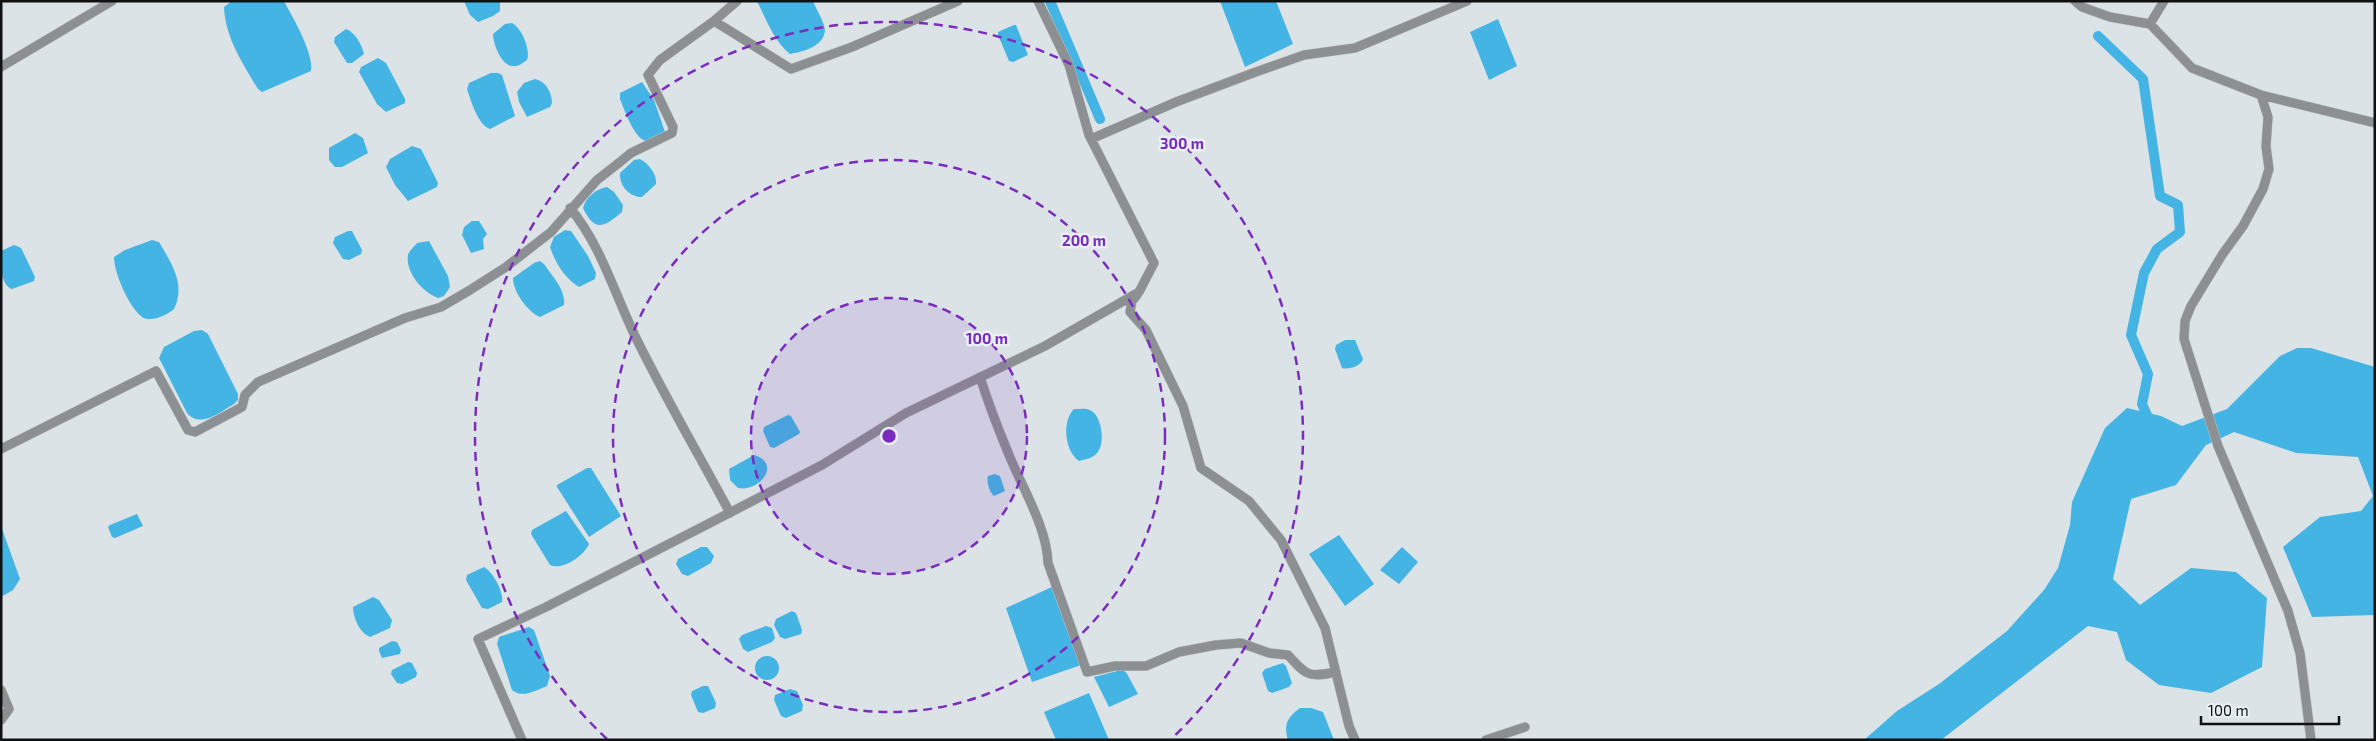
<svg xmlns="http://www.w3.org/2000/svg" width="2376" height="741" font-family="'Exo 2',sans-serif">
	<rect width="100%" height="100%" fill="#dce3e6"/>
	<!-- water -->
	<path fill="#43b4e3" d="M232 1H284C293 18 314 53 311 71L262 92 258 89C243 64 225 37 224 7Z
		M464 1H500V11L493 16 478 22 470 15Z
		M757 1H813C816 9 825 23 825 31 823 47 802 52 790 54 774 41 766 19 757 1Z
		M1220 1H1276L1293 44 1245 67Z
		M1498 19 1517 66 1489 80 1470 32Z
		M512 23C522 28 531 51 527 60 523 63 518 67 513 66 501 66 493 43 493 34L505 24Z
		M1014 25H1016L1028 55 1013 62 1009 61 998 35V32Z
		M346 29C355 32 362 45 364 54L352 63H347L334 42 335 37Z
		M378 58 386 63 405 99V103L386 112 377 104 359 72 361 67Z
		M491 73H498L502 75 515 116 490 129C478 125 471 101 467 89L469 83Z
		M535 79C546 81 552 93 552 103L550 107 527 117 519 102 517 92 524 83Z
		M642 82 654 100 665 132 662 136C658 138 652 141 647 141 635 141 624 109 620 99V93Z
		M355 133 363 138 368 153 342 167H335L329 160V148Z
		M412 146 421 149 438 183 437 187 408 201 395 185 386 167 390 159Z
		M640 159C649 164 657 174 656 184L642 197C630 197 619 186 620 173L634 160Z
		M607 187 614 192 623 205 622 212C604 227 595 233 583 208 586 197 596 189 607 187Z
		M472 221H479L487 234 483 239 484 249 471 253 462 235 464 227Z
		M565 230 571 231 588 256 596 273 595 279 579 287C564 277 556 264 550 247L554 237Z
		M348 231H352L362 250 361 254 349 260 343 259 333 243 335 237Z
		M152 240 159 242C172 264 186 285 174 309 167 315 151 323 142 317 129 307 114 273 114 257L125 250Z
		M429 241 448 276 450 287 444 296 438 298C423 293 405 272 408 255 409 251 414 247 417 243Z
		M14 245 21 248 35 277 34 281 12 289C0 285 1 263 1 251Z
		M540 261 544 264C552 276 566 290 564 305L540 317C528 312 513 292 513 278L534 263Z
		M202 330 208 334 238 394V400L234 404C220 412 200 429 187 413L159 358 164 347 194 331Z
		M1345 340H1355L1363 359C1361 366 1349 370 1342 368L1335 349 1336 345Z
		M2297 348H2311L2375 367V615L2312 617 2283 547 2320 517 2361 511 2373 496 2358 457 2296 453 2234 432 2206 445 2176 485 2131 499 2113 579 2140 605 2191 568 2236 572 2267 598 2262 667 2211 693 2159 685 2126 660 2117 632 2088 626 1941 740H1864L1897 711 1939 684 2007 631 2044 590 2058 568 2070 525 2072 502 2105 428 2127 408 2161 416 2182 426 2227 409 2280 356Z
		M1074 409C1079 409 1086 408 1090 410 1101 415 1105 439 1099 450 1095 458 1087 459 1079 461 1064 450 1062 421 1074 409Z
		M788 415 791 416 800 432 799 434 774 448 770 447 763 431 764 427Z
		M754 455C782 463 760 492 738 488L730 480 729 469Z
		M587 468H591L621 516 589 537 557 487V485Z
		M995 474 1000 476 1005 491 994 496C990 493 986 482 988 476Z
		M566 511 589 544C584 556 562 571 550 565L531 534 532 530Z
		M137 514 143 526 115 538 112 537 108 527 110 525Z
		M1 526 20 579 13 590 1 597Z
		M1339 535 1374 584 1345 606 1309 554Z
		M701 547H707L714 556 711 563 688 576 682 574 676 564 678 559Z
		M1402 547 1418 562 1399 584 1380 570Z
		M484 567C493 572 504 592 502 602L488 609 482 608 466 580 467 575Z
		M1054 586 1081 665 1032 682 1006 608Z
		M373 597 379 600 392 620 390 628 370 637C360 633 353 618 353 607Z
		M792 611 796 613 802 630 801 634 785 639 780 637 774 625 776 619Z
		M766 626 772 628 775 638 772 642 748 652 743 649 739 639 742 635Z
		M529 627 534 630 550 676 547 686C536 690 523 699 512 690L497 644 499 637Z
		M392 641 397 642 401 650 400 654 382 658 379 651V648Z
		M755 668a12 12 0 1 1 24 0a12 12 0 1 1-24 0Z
		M408 662 412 663 417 673 416 677 402 684 397 683 391 674 392 670Z
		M1283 663 1286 666 1292 683 1289 687 1272 693 1268 691 1262 673 1265 669Z
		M1121 670 1126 672 1138 694 1109 707 1094 677Z
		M703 686H708L716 703 715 708 703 713 698 712 691 695 692 691Z
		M790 689 797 691 803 705 802 711 786 718 781 716 774 700 775 695Z
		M1089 693 1109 740H1056L1044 712Z
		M1300 708H1311L1323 712 1334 740H1288C1283 724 1288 717 1300 708Z"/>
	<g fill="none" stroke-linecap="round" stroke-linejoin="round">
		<!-- canal -->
		<path stroke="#43b4e3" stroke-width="10" d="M1050 1 1100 119
			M2098 36 2143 79 2160 196 2178 205 2180 232 2157 249 2144 273 2131 335 2148 374 2142 404 2151 424"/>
		<!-- minor casing -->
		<g stroke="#bbc1c4" stroke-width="10">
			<path id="minor" d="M2075 1 2082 7 2110 17 2150 24 2192 68 2261 95 2268 117 2266 146 2269 169 2263 189 2243 226 2222 255 2191 306 2185 321 2184 339 2218 446 2288 611 2300 653 2311 740
				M714 21 791 69 852 47 958 1
				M2150 24 2164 1
				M1 67 112 1
				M2261 95 2375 123
				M1091 139 1176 102 1253 73 1304 55 1355 48 1467 1
				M570 208C601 245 615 295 636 338 665 397 699 455 730 513
				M1137 295 1132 301 1130 312 1146 330 1183 406 1201 468 1249 501 1281 540 1325 628 1349 726 1355 740
				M980 377C988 402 997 426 1007 450 1020 484 1047 526 1048 563L1087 672 1115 666H1146L1179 652 1216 645 1241 643 1269 653 1288 655C1306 675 1308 678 1336 672
				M1 449 156 371 188 430 195 432 242 407 245 395 258 382 405 318 441 307 470 290 506 267 551 232 597 180 620 162 631 153 672 133 673 127 648 75 660 60 714 21 737 1
				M1 690 9 709 1 720
				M522 740 478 639 546 607 706 525 822 465 906 413 1045 346 1139 292 1154 263 1089 135 1069 65 1038 1
				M1486 740 1525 727"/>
		</g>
		<!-- minor -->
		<use href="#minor" stroke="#8d9092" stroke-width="9"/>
	</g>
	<!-- distance rings -->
	<circle cx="889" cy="436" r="138" fill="#7b2cbf" fill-opacity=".12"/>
	<g fill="none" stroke="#7b2cbf" stroke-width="2.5" stroke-dasharray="9 6">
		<circle cx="889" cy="436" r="138"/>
		<circle cx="889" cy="436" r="276"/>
		<path d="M607 739A414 414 0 1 1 1171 739"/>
	</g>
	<circle cx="889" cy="436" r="8" fill="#7b2cbf" stroke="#e9f0f4" stroke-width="2.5"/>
	<g font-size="15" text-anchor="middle" font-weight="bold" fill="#7b2cbf" stroke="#e9f0f4" stroke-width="5" stroke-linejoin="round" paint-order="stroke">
		<text x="1182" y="149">300 m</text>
		<text x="1084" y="246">200 m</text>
		<text x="987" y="344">100 m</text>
	</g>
	<!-- border -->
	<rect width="2376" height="741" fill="none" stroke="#0f1112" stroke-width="5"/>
	<!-- scale -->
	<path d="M2201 716v8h138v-8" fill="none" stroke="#0f1112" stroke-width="2.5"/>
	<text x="2208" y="716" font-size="15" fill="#0f1112" stroke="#e9f0f4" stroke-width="4" paint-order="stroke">100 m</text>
</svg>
